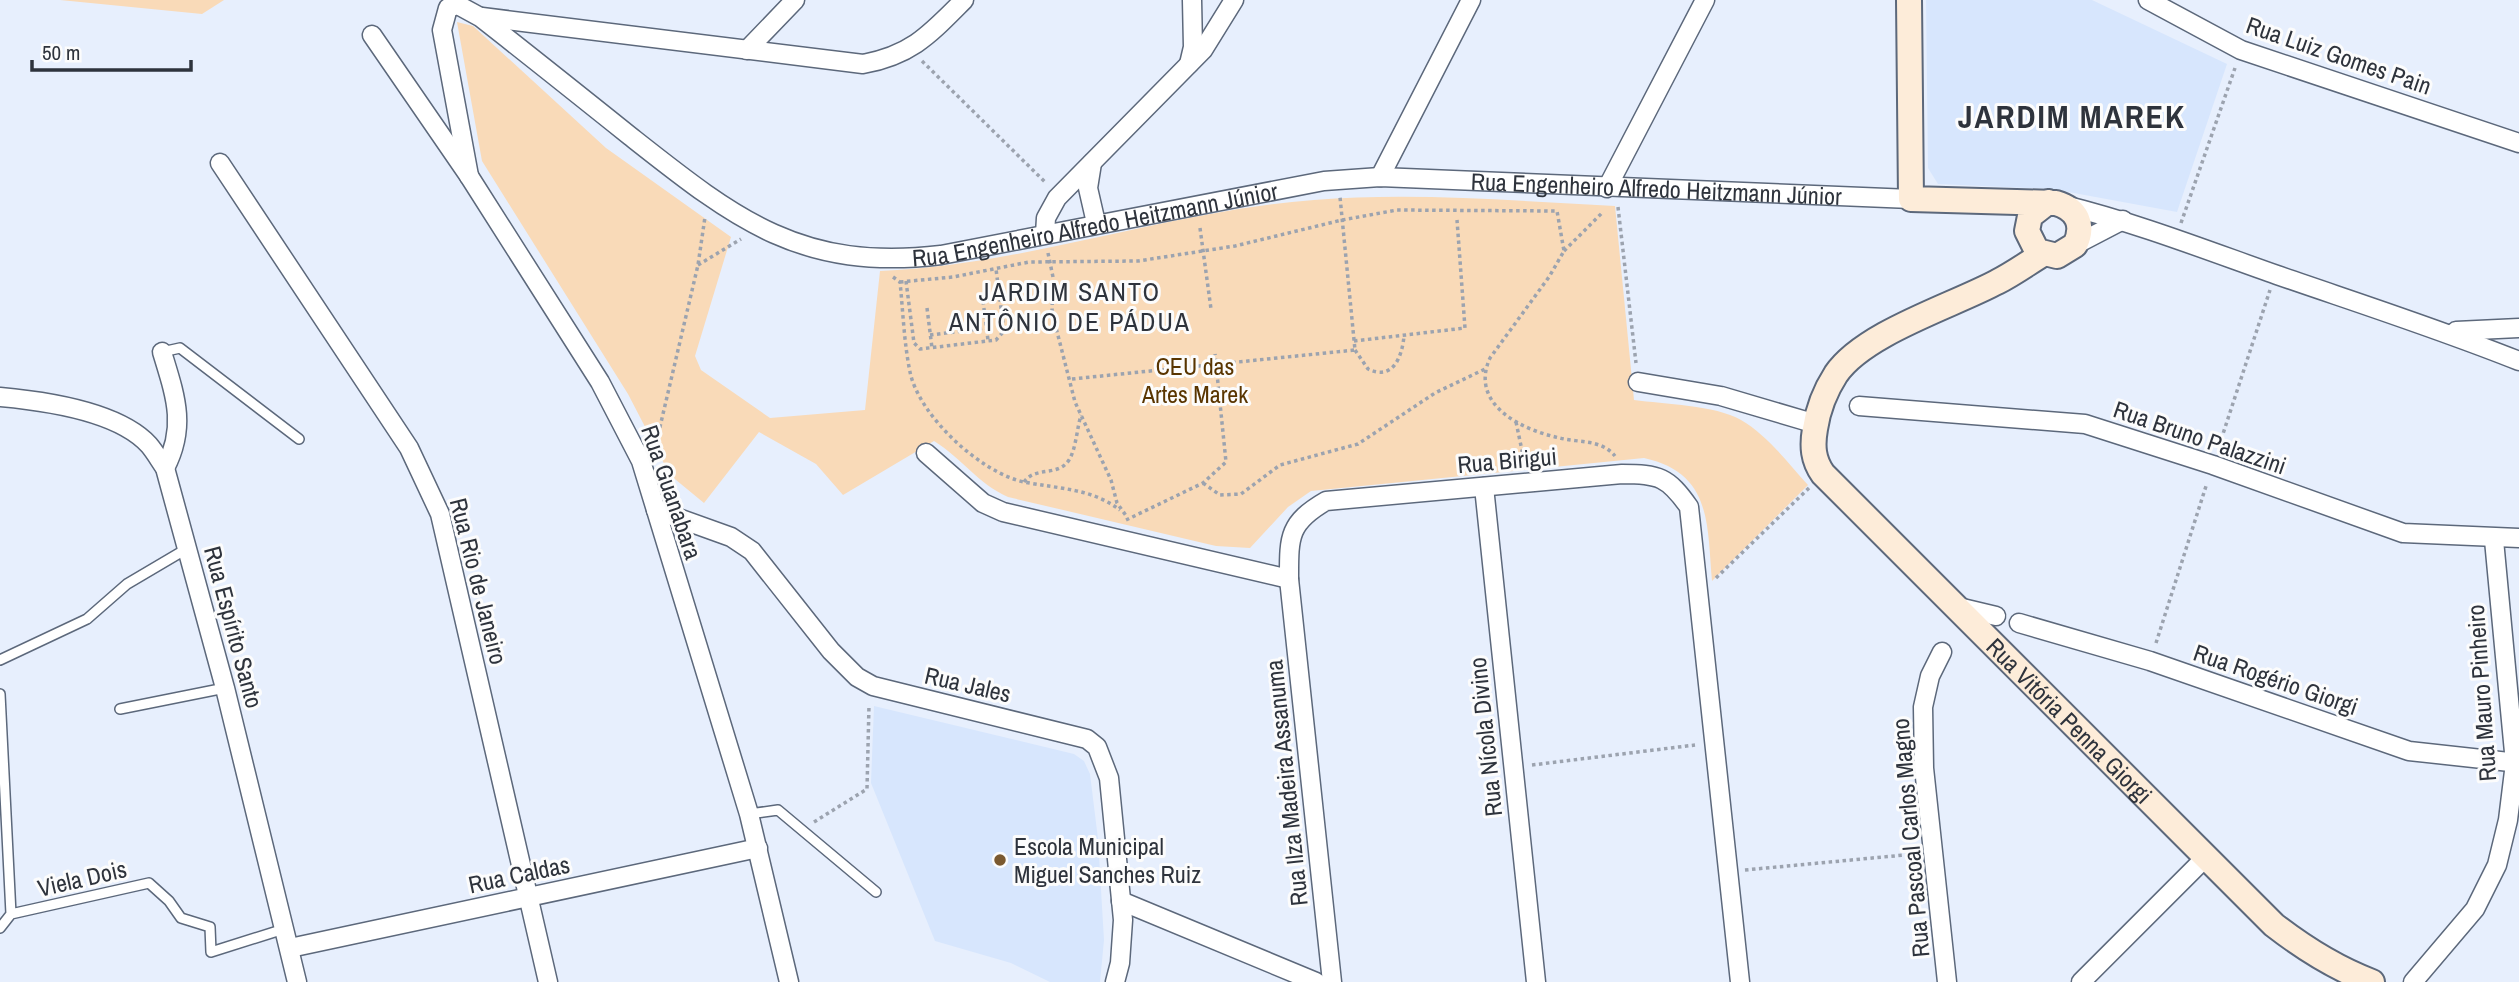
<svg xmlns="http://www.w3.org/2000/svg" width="2519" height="982" font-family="'Archivo Narrow',sans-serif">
	<rect width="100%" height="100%" fill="#e7effd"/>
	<!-- built -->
	<path fill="#d7e6fd" d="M1926 0H2092L2227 64 2177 212 2052 189 1938 184 1928 168Z
		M874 706 1074 754 1084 761 1090 774 1098 839 1104 940 1100 982H1050L1011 963 935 941 871 783Z"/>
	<!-- green -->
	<path fill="#f9dab8" d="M60 0H224L202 14Z
		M457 22 473 26 606 148 731 237 695 356 701 370 770 418 865 410 880 271C1027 265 1168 211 1314 200 1414 192 1515 201 1615 206L1634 400C1664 404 1715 405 1741 420 1767 435 1788 463 1808 485L1712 581C1707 524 1712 473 1644 458L1311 491 1288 507 1250 548 1216 546 1008 497C977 483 963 459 934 441L843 495 816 464 759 432 704 503 670 475 628 394 482 161Z"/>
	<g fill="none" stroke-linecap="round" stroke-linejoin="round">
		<!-- lane casing -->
		<g stroke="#5c687b" stroke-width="12">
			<path id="lane" d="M162 352 180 348 299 439
				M0 660 87 619 127 584 188 548
				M0 694 11 914 0 928
				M120 709 225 688
				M749 814 778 810 876 892
				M11 914 149 883 169 901 181 918 210 927 211 952 284 929"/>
		</g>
		<!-- street casing -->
		<g stroke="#5c687b" stroke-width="21">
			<g id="street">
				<path d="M2148 0 2241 50 2519 143"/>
				<path d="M482 17 863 64C912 55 930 34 964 0"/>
				<path d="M372 35 469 176 600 382 641 461 749 814 789 982"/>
				<path d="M747 50 795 0"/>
				<path d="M1189 64 1193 47 1192 0"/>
				<path d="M220 163 409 448 440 514 548 982"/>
				<path d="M1092 163 1088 188 1096 223"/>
				<path id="s1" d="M469 176 442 30 448 8 458 5 480 17C530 56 580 96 630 136 734 218 800 272 941 255L1324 181 1380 177 1911 199"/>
				<path d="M1380 177 1471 0"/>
				<path d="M1607 188 1705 0"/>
				<path d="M2064 205C2137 223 2206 250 2277 275 2358 303 2439 329 2519 361"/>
				<path d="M1045 234 1046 218 1057 198 1203 50 1234 0"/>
				<path d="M2075 245 2123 220"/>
				<path d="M2456 331 2519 328"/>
				<path d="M162 352C175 395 187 426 165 468"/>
				<path d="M1638 382 1721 396 1816 424"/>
				<path d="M0 397C44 401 118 411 149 445 155 452 160 461 165 468L225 688 297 982"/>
				<path d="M1859 406 2085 424 2213 465 2403 533 2519 538"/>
				<path d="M926 453 983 503 1003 512 1289 579C1289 537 1288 523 1326 501L1622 474C1659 474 1668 477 1689 507L1740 982"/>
				<path d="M1484 487 1536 982"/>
				<path d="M656 510 731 537 752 551 831 651 857 677 873 686 1087 739 1097 747 1109 778 1123 920 1120 963 1115 982"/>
				<path d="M1289 579 1332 982"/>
				<path d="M1954 606 1996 616"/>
				<path d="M2019 623 2150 661 2409 751 2519 763"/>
				<path d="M1942 652 1930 676 1923 707 1924 768 1947 982"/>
				<path d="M1121 901 1316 982"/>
				<path d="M290 948 758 848"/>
				<path d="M2081 982 2206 857"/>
				<path d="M2413 982 2475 909 2497 865 2508 820 2515 763 2494 540"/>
			</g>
		</g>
		<!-- secondary casing -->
		<g stroke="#5c687b" stroke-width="28">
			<g id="secondary">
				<path d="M1909 0 1911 199 2056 203C2077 209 2085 225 2075 245L2057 256 2037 251 2027 231 2030 216 2048 202"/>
				<path id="s2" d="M2043 254C2028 263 2013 274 1997 282 1952 306 1864 333 1836 374 1825 391 1818 409 1815 429 1812 446 1813 460 1823 474L2274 925C2305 949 2335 968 2372 982"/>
			</g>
		</g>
		<!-- path -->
		<path stroke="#9ca3af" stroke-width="3.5" stroke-dasharray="3.5 3.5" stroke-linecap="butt" d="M922 61 1046 183
			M1618 207 1636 363
			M2181 223 2235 68
			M1200 228 1211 309
			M1564 251 1602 213
			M1048 253 1053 277 1052 312 1075 402 1111 480 1117 503 1127 517
			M698 265 741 239
			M893 277 900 282C903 311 904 343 910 372 919 416 981 473 1024 482 1059 489 1091 488 1120 510
			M906 281 914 343 920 349 996 340 1004 331 996 269
			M900 282 953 277 1029 262 1138 261 1235 246 1342 220 1397 210 1557 211 1564 251 1549 277 1490 358C1469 404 1521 430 1560 438 1579 443 1601 439 1615 456
			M983 301 988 340
			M927 308 932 348
			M930 335 987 328
			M1354 341 1465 328 1457 220
			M1355 350 1368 369C1393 381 1402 357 1404 336
			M1072 379 1355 350 1340 197
			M1516 422 1525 465
			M2219 446 2270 290
			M655 448 698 265 705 217
			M1024 482C1035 466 1058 477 1069 460 1076 449 1077 428 1081 415
			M1203 483 1220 495 1241 494 1280 465 1358 444 1435 393 1485 369
			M1126 520 1203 483 1226 462 1215 354
			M1716 578 1809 488
			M2156 643 2207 483
			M1532 765 1695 745
			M814 822 867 789 869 705
			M1745 870 1915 854"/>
		<!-- lane -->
		<use href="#lane" stroke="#fff" stroke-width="9"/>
		<!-- street -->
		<use href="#street" stroke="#fff" stroke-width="18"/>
		<!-- secondary -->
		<use href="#secondary" stroke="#fdecd9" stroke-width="24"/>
	</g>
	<!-- markers -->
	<circle fill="#7a5930" stroke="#fcfcfc" stroke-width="2.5" cx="1000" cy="860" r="7"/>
	<g text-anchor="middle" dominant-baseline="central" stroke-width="6" stroke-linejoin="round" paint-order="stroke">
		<!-- street labels -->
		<g font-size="24" fill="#2e333c" stroke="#fcfcfc">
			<text transform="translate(2339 55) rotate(19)">Rua Luiz Gomes Pain</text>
			<text stroke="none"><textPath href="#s1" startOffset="1466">Rua Engenheiro Alfredo Heitzmann Júnior</textPath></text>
			<text stroke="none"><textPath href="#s1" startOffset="900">Rua Engenheiro Alfredo Heitzmann Júnior</textPath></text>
			<text transform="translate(2200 437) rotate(19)">Rua Bruno Palazzini</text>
			<text transform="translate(1507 460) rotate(-5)">Rua Birigui</text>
			<text transform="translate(672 492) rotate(71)">Rua Guanabara</text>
			<text transform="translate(479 581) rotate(76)">Rua Rio de Janeiro</text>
			<text transform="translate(234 627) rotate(75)">Rua Espírito Santo</text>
			<text transform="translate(2276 679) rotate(19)">Rua Rogério Giorgi</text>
			<text transform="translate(968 684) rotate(13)">Rua Jales</text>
			<text transform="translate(2481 693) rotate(-94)">Rua Mauro Pinheiro</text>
			<text stroke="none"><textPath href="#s2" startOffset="696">Rua Vitória Penna Giorgi</textPath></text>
			<text transform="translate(1485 737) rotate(-96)">Rua Nícola Divino</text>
			<text transform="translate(1286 783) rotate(-96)">Rua Ilza Madeira Assanuma</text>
			<text transform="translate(1910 838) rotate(-95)">Rua Pascoal Carlos Magno</text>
			<text transform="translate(519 874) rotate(-12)">Rua Caldas</text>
			<text transform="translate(82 878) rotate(-13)">Viela Dois</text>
		</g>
		<!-- park labels -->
		<g font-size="24" fill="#593500" stroke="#fcfcfc">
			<text x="1195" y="366">CEU das<tspan x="1195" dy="28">Artes Marek</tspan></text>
		</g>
		<!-- poi labels -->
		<g font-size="24" fill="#2e333c" stroke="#fcfcfc" text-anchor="start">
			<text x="1014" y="846">Escola Municipal<tspan x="1014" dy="28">Miguel Sanches Ruiz</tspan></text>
		</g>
		<!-- neighbourhood labels -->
		<g font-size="26" letter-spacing="2" fill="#2e333c" stroke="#fcfcfc">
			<text x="1070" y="291">JARDIM SANTO<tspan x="1070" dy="30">ANTÔNIO DE PÁDUA</tspan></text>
		</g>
		<!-- district labels -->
		<g font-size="32" font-weight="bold" letter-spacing="2" fill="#2e333c" stroke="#fcfcfc">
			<text x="2072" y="116">JARDIM MAREK</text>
		</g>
	</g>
	<!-- scale -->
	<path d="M32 60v10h159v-10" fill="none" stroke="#2e333c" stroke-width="3.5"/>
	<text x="42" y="60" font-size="21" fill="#2e333c" stroke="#fcfcfc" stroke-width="5" paint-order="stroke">50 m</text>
</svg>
